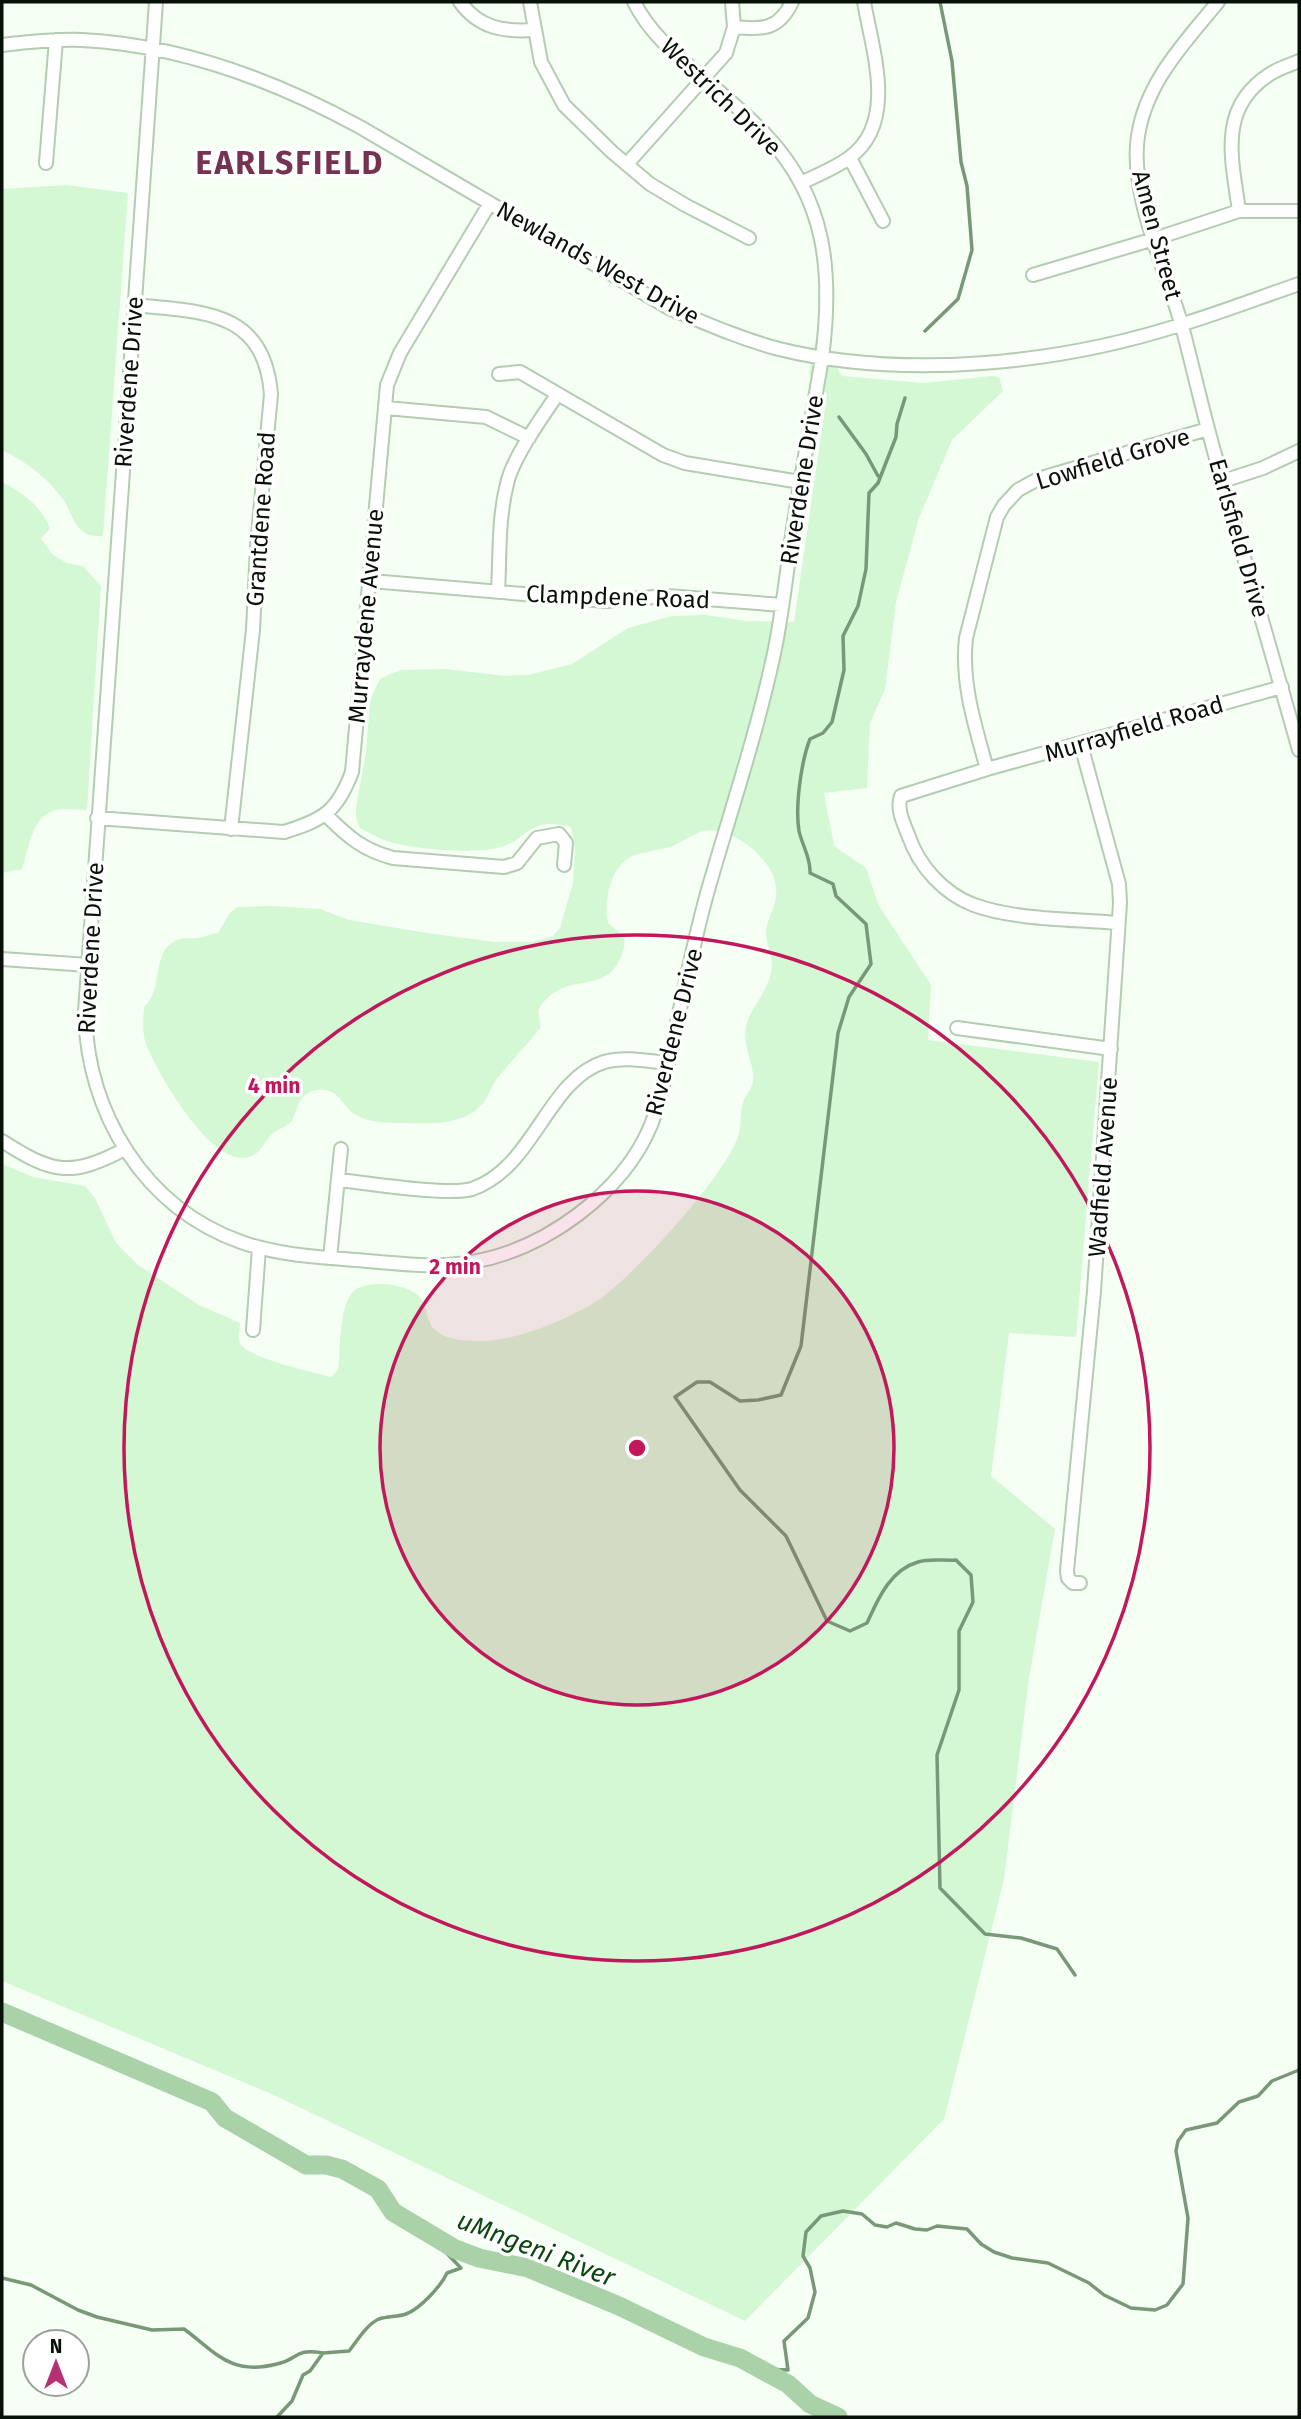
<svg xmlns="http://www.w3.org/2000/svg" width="1301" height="2419" font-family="'Fira Sans',sans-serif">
	<rect width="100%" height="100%" fill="#f5fff4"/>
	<!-- green -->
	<path fill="#d4f8d3" d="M66 185 128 193 103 536C96 536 88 536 82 531 74 525 70 511 65 502 48 478 28 463 2 450V189Z
		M817 333 842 376 923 383 992 376 999 377 1003 391 952 440 919 518 896 602 885 689 870 723 867 788 824 793 834 846 866 868 879 906 931 985 928 1040 1099 1062 1076 1337 1009 1333 991 1476 1055 1529 1029 1678 1004 1879 944 2119 745 2321 274 2095 2 1981V1164L33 1177 85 1186 95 1198 116 1243 138 1265 199 1305 240 1323C240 1329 237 1340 241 1345 252 1359 313 1372 331 1377L338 1370C341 1349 338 1298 358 1288 375 1280 414 1284 423 1302 427 1310 427 1321 433 1328 445 1341 468 1341 485 1341 520 1339 559 1322 589 1306 625 1287 730 1172 739 1133 741 1125 740 1115 742 1106 743 1097 752 1090 753 1081 755 1064 742 1046 746 1027 749 1010 766 994 771 973 775 957 765 944 766 930 769 912 780 903 775 882 769 855 728 823 700 832 689 836 681 843 670 847 660 850 649 851 638 854 611 861 603 900 608 923L624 937C625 947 624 950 620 959 606 987 588 978 563 988 552 992 544 1000 538 1010L541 1027C527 1045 510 1062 496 1080 491 1087 489 1096 483 1103 464 1126 430 1124 403 1123 388 1123 370 1123 356 1115 342 1107 339 1087 318 1090 298 1093 299 1107 292 1120 288 1127 276 1129 271 1135 264 1143 260 1154 249 1157 211 1168 158 1074 146 1044 142 1033 143 1019 144 1007 164 989 151 953 175 941 182 937 189 939 197 938 204 937 211 934 218 933L229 914 237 907 273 906 320 909 349 920 427 933 495 942H532L552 937 560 928 573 883 575 849 571 827C526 815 528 842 497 848 471 854 415 849 390 842 379 839 370 833 360 828L356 818V807L366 753 370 700 380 679 390 674 402 670 446 669 505 676 528 675 572 664 628 628 672 616 705 615 748 621 794 622 827 394 809 374Z
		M2 482C22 492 41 506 50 528L41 539 53 555 67 563 83 566 101 586 87 810C77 810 62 808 53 811 32 817 28 851 22 869L2 873Z"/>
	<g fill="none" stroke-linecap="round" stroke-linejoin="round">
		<!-- stream -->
		<path stroke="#799878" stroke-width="3.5" d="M925 331 958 299 972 250 967 186 961 162 952 61 940 2
			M905 398 897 424 896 437 878 483 869 493 866 569 858 606 843 636 844 670 832 722 823 733 810 739C801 762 795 807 799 831 802 845 811 858 810 873L833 884 836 896 866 924 871 964 849 997 838 1033 801 1346 781 1395 758 1400 740 1401 710 1382H697L675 1397 740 1490 786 1536 827 1621 850 1631 867 1623C878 1599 890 1570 918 1562 929 1558 945 1561 956 1560L971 1575 973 1602 959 1631V1690L937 1755 940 1888 985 1934 1021 1938 1057 1949 1075 1975
			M839 417 866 454 878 476
			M2 2278 31 2285 78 2310 97 2317 152 2330 184 2329C217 2353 230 2376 277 2364 300 2359 293 2348 323 2353
			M760 2369 788 2370 784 2341 808 2318 815 2292 810 2268 803 2256 806 2232 821 2216 843 2211 862 2214 875 2225 887 2227 896 2223 915 2229 927 2230 937 2226 967 2229 981 2244 994 2252 1012 2258 1048 2263 1089 2283 1104 2295 1131 2308 1155 2310 1167 2305 1183 2284 1188 2218 1176 2151 1178 2141 1186 2130 1217 2123 1239 2102 1258 2096 1272 2081 1299 2070
			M277 2417 292 2401 303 2375 310 2371 323 2353 349 2351C357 2341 367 2324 379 2319 387 2316 398 2317 406 2314 420 2309 441 2286 447 2273L461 2268 429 2235"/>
		<!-- river -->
		<path stroke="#a9d2a8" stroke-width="19" d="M2 2012 212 2102 225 2118 306 2165H326L342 2169 378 2189 393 2212 455 2249 479 2258 528 2268 619 2306 704 2347 740 2358 788 2384 810 2404 838 2417"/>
		<!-- minor casing -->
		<g stroke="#b3ccb2" stroke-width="16">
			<path id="minor" d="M156 2 85 1012C87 1112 143 1207 241 1242 278 1255 317 1257 356 1260 394 1263 434 1269 472 1262 544 1250 623 1193 651 1125 661 1100 665 1075 671 1050 683 997 693 943 708 890 730 813 756 736 773 658 782 618 786 576 792 535 801 476 812 417 822 358 833 273 827 199 765 134 749 117 731 102 714 87 684 61 652 38 634 2
				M460 2C479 28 503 32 534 30
				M530 2 541 62 564 105 612 152 650 184 685 205 749 238
				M1218 2C1185 42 1146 82 1138 136 1129 194 1166 270 1182 326 1191 360 1199 395 1208 429 1237 536 1269 643 1299 750
				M734 27C762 30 779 30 792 2
				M2 45C28 42 55 39 82 40 180 45 274 80 360 127L669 308C705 323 741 339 779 349 905 380 1060 364 1183 324 1222 312 1261 297 1299 284
				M850 158 883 221
				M46 163 56 40
				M627 164 726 53 734 27 732 2
				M801 183C817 175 836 168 850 157 898 122 872 49 864 2
				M1239 211C1232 159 1217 108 1270 74 1279 68 1290 65 1299 61
				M1033 275 1154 239 1239 211H1299
				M134 305C201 312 264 309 271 394L257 546 253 630 231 829
				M499 374 520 372 663 455 685 463 800 482
				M386 408 486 417 529 438
				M1223 481 1263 468 1299 451
				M371 581 606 601 667 596 782 605
				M498 592C500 556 498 519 507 484 512 459 542 417 557 395
				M987 769C975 726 961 683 966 638L997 517 1004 505 1018 490 1038 479 1208 429
				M326 815C348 837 363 850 393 858L504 867 517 863 537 838 559 834 566 843 564 865
				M97 818 284 832C323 820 337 812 352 772L387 385 400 353 490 203
				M1117 923C1073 919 1015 920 974 905 944 894 919 866 909 837 904 824 896 809 901 796L987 769 1282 687
				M2 959 88 965
				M957 1028 1111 1049
				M2 1141C52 1173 70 1178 125 1149
				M339 1180C367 1183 448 1196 472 1189 534 1168 547 1080 604 1062 625 1056 647 1061 668 1063
				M330 1258 341 1149
				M253 1330 259 1248
				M1080 1583H1073L1068 1578 1067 1571 1094 1291 1120 903 1119 884 1081 745"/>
		</g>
		<!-- minor -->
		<use href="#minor" stroke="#fff" stroke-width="12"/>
	</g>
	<!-- distance rings -->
	<circle cx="637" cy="1448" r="257" fill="#c2185b" fill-opacity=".12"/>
	<g fill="none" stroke="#c2185b" stroke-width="3.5">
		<circle cx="637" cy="1448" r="257"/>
		<circle cx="637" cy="1448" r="513"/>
	</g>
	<g text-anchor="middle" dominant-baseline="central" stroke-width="7" stroke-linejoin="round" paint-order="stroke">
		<!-- street labels -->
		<g font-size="24" fill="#081108" stroke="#fff">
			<text transform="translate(721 97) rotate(44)">Westrich Drive</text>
			<text transform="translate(1157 235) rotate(75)">Amen Street</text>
			<text transform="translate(598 263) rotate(29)">Newlands West Drive</text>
			<text transform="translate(129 382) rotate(-86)">Riverdene Drive</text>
			<text transform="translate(1113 459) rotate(-17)">Lowfield Grove</text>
			<text transform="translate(802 480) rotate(-81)">Riverdene Drive</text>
			<text transform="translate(261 519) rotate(-86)">Grantdene Road</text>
			<text transform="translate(1239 538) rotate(74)">Earlsfield Drive</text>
			<text transform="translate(618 597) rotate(2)">Clampdene Road</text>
			<text transform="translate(366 616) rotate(-85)">Murraydene Avenue</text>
			<text transform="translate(1134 729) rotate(-16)">Murrayfield Road</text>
			<text transform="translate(91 948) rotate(-87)">Riverdene Drive</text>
			<text transform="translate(674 1032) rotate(-76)">Riverdene Drive</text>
			<text transform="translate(1103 1167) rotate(-86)">Wadfield Avenue</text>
		</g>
		<!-- water labels -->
		<g font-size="26" font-style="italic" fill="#0c4711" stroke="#fff">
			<text transform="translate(536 2249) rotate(21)">uMngeni River</text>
		</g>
		<!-- district labels -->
		<g font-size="32" font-weight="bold" letter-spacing="2" fill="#763351" stroke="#fff">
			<text x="290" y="163">EARLSFIELD</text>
		</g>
	</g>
	<circle cx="637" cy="1448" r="10" fill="#c2185b" stroke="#fff" stroke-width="3.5"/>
	<g font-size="21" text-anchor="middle" font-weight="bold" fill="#c2185b" stroke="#fff" stroke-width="7" stroke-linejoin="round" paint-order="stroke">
		<text x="274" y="1093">4 min</text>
		<text x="455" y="1274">2 min</text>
	</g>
	<!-- border -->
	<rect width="1301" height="2419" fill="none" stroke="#081108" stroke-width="7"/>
	<!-- north arrow -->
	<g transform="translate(56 2363)"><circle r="33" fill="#ffffff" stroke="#9ca09c" stroke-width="2"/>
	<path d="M0-5L12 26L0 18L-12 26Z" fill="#b63074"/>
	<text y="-10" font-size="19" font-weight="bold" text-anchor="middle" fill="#081108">N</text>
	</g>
</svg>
